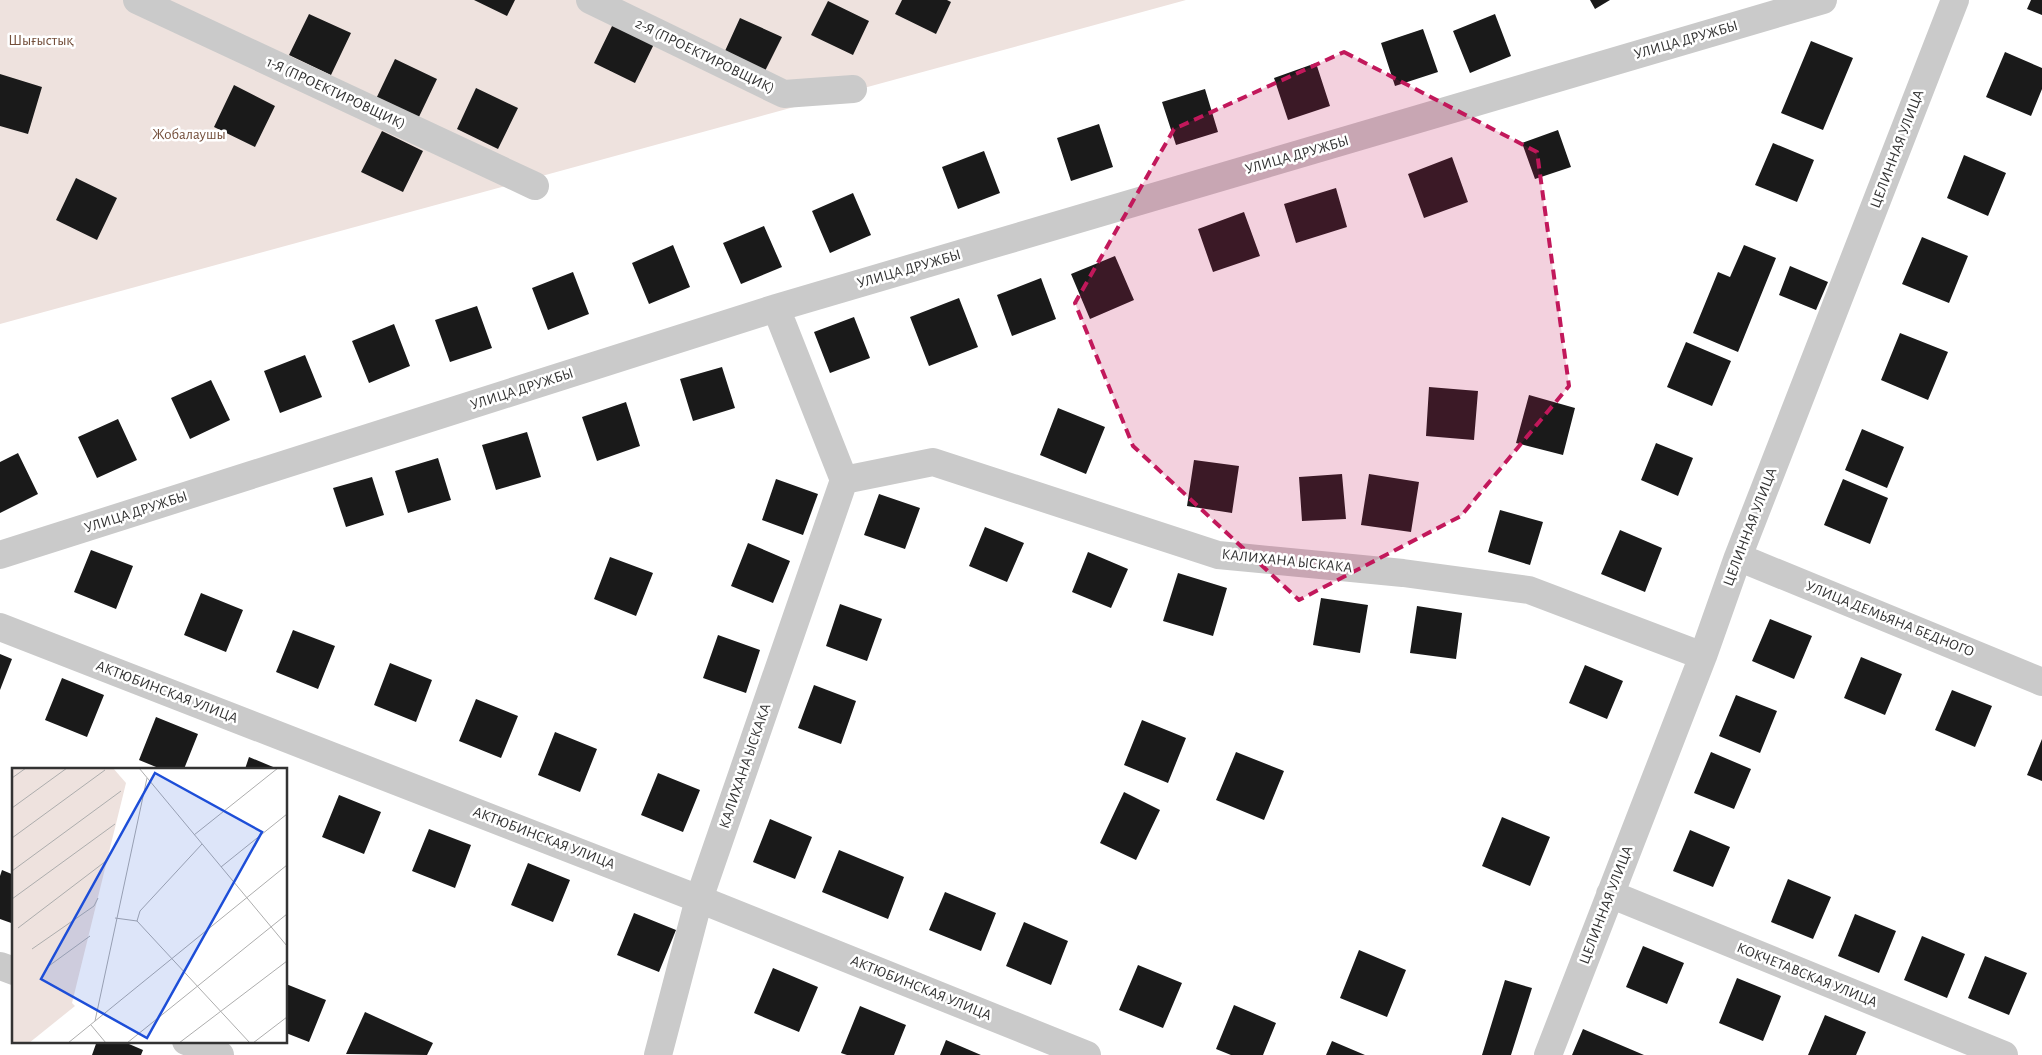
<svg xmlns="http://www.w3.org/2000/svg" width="2042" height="1055" font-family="'Alegreya Sans',sans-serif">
	<rect width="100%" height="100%" fill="#fff"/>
	<!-- green -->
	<path fill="#eee2de" d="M0 0H1186L0 324Z"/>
	<!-- building -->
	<path fill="#1a1a1a" d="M474 0H515L507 16Z
		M902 0H947L951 2 936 34 895 14Z
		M1590 0H1610L1595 9Z
		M2031 0H2042V15L2027 9Z
		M828 1 869 21 853 55 811 35Z
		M309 14 351 33 331 75 289 55Z
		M1495 14 1511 56 1470 73 1453 31Z
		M740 18 782 37 765 71 725 51Z
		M614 22 655 42 635 83 594 63Z
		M1423 29 1438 72 1395 86 1381 43Z
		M1811 41 1853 58 1823 130 1781 113Z
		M2005 52 2042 68V89L2031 116 1986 97Z
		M395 59 437 79 417 121 375 101Z
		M1316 63 1330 106 1288 120 1274 78Z
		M0 74 42 87 28 134 0 126Z
		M234 85 275 106 255 147 214 127Z
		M476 88 518 108 498 149 457 129Z
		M1205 89 1218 132 1176 145 1162 102Z
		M1099 124 1113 167 1071 181 1057 138Z
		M1558 130 1571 167 1535 179 1522 143Z
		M382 131 423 151 403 192 361 172Z
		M1773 143 1814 160 1797 202 1755 185Z
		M984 151 1000 193 958 209 942 167Z
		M1964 155 2006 173 1988 216 1947 198Z
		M1452 157 1468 202 1424 218 1408 174Z
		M76 178 117 198 97 240 56 220Z
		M1336 188 1347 227 1296 243 1284 204Z
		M853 193 871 235 830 253 812 211Z
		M1244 212 1260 256 1213 272 1198 229Z
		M764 226 782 267 741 284 723 243Z
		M1922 237 1968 256 1949 303 1902 284Z
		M673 245 690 287 649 304 632 263Z
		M1744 245 1776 258 1738 352 1693 333 1718 272 1730 277Z
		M1115 256 1134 300 1090 319 1071 274Z
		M1790 266 1828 282 1816 310 1779 295Z
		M573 272 589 314 548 330 532 288Z
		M1041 278 1056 319 1012 336 997 295Z
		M959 298 978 347 929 366 910 317Z
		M477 306 492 348 450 362 435 320Z
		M854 317 870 358 830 373 814 332Z
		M394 324 410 366 369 383 352 341Z
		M1900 333 1948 352 1928 400 1881 380Z
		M1686 342 1731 361 1712 406 1667 387Z
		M305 355 322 397 280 413 264 371Z
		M722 367 735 408 693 421 680 379Z
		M211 380 230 420 190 439 171 398Z
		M1429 387 1478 391 1474 440 1426 436Z
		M1529 395 1575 408 1563 455 1516 443Z
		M626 402 640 446 597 461 582 417Z
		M1058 408 1105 427 1086 474 1040 455Z
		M118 419 137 460 97 478 78 437Z
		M1862 429 1904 447 1887 488 1845 470Z
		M527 432 541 477 496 490 482 445Z
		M1656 443 1693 458 1678 496 1641 480Z
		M18 453 38 494 0 513V462Z
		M438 458 451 500 408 513 395 471Z
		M1194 460 1239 466 1232 513 1187 506Z
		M1342 474 1346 519 1302 521 1299 477Z
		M1369 474 1419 482 1411 532 1361 525Z
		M372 477 384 515 346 527 333 488Z
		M776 479 818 494 803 535 762 520Z
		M1843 479 1888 498 1870 544 1824 525Z
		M879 494 920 508 905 549 864 535Z
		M1500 510 1543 522 1530 565 1488 552Z
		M985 527 1024 543 1007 582 969 566Z
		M1620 530 1662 548 1645 592 1601 574Z
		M748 543 790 561 773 603 731 586Z
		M91 550 133 566 116 609 74 592Z
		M1088 552 1128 569 1111 608 1072 592Z
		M610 557 653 573 636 616 594 599Z
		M1178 573 1227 588 1213 636 1163 621Z
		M201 593 243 610 226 652 184 635Z
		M1321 598 1368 605 1360 653 1313 645Z
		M840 604 882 619 867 661 826 646Z
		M1417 606 1462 613 1456 659 1410 653Z
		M1770 619 1812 636 1794 679 1752 661Z
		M293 630 335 646 318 689 276 672Z
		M718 635 760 650 746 693 703 678Z
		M0 654 12 659 0 690Z
		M1861 657 1902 674 1885 715 1844 698Z
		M390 663 432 680 416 722 374 705Z
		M1585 665 1623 681 1607 719 1569 703Z
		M62 678 104 695 87 737 45 720Z
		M814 685 856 701 841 744 798 728Z
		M1952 690 1992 706 1975 747 1935 730Z
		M1736 695 1777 711 1760 753 1719 736Z
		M476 699 518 716 501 758 459 741Z
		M156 717 198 734 184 769H161L139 760Z
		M1142 720 1186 738 1168 783 1124 765Z
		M555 732 597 749 580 792 538 775Z
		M2042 739V781L2027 775Z
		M1236 752 1284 771 1264 820 1216 800Z
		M1711 752 1751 769 1734 809 1694 793Z
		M249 757 278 769H245Z
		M658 773 700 790 683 832 641 815Z
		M1124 792 1160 810 1136 860 1100 843Z
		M339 795 381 812 364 854 322 837Z
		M1502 817 1550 837 1530 886 1482 866Z
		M770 819 812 837 795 879 753 862Z
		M429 829 471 845 455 888 412 871Z
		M1690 830 1730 847 1713 887 1673 871Z
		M839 850 904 877 888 919 822 892Z
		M528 863 570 880 553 922 511 905Z
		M2 870 14 875V924L0 919V876Z
		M1788 879 1831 897 1813 939 1771 922Z
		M945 892 996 913 981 951 929 930Z
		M634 913 676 930 659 972 617 955Z
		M1855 914 1896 931 1879 973 1838 956Z
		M1024 922 1068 941 1051 985 1006 966Z
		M1922 936 1965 954 1947 998 1904 980Z
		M1643 946 1684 963 1667 1004 1626 987Z
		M1359 950 1406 970 1387 1017 1340 998Z
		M1985 956 2027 973 2009 1015 1968 998Z
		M1138 965 1182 983 1163 1028 1119 1010Z
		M773 968 818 987 799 1032 754 1013Z
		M1737 978 1781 996 1763 1041 1719 1023Z
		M1505 980 1532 988 1511 1055H1482Z
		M286 984 326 1000 309 1042 286 1033Z
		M1234 1005 1276 1023 1263 1055H1231L1216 1049Z
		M860 1006 906 1025 894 1055H847L841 1053Z
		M365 1012 433 1043 427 1055 346 1054Z
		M1825 1015 1866 1032 1856 1055H1808Z
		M1583 1029 1644 1055H1572Z
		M946 1040 981 1055H940Z
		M97 1041H122L143 1050 141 1055H92Z
		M1332 1041 1365 1055H1326Z"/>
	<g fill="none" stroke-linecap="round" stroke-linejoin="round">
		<!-- minor -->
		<path stroke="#cacaca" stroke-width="28" d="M137 0 535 186
			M590 0 784 94 853 89
			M844 480 933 462 1218 555 1403 573 1529 590 1703 656
			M0 555 776 308 1823 0
			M1738 557 2042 682
			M0 627 699 899 1087 1055
			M1610 894 2004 1055
			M0 966 14 971
			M186 1041 220 1055
			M658 1055 699 899 844 480 776 308
			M1548 1055 1703 656 1738 557 1955 0"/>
	</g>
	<!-- marked area -->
	<path fill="#c2185b" fill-opacity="0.2" stroke="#c2185b" stroke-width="4" stroke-dasharray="10 6" stroke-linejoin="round" d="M1344 52 1537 152 1569 386 1461 516 1299 600 1133 446 1075 303 1174 129Z"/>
	<g text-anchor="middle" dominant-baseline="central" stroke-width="5" stroke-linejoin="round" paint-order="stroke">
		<!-- park labels -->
		<g font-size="15" fill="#744f3b" stroke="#fff">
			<text x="41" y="40">Шығыстық</text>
			<text x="189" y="134">Жобалаушы</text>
		</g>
		<!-- street labels -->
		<g font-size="15" fill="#333" stroke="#fff">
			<text transform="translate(1686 40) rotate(-16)">УЛИЦА ДРУЖБЫ</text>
			<text transform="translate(705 56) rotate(26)">2-Я (ПРОЕКТИРОВЩИК)</text>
			<text transform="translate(336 93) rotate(25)">1-Я (ПРОЕКТИРОВЩИК)</text>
			<text transform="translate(1897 149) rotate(-69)">ЦЕЛИННАЯ УЛИЦА</text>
			<text transform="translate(1297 155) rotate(-16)">УЛИЦА ДРУЖБЫ</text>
			<text transform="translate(909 269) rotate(-16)">УЛИЦА ДРУЖБЫ</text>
			<text transform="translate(522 389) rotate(-18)">УЛИЦА ДРУЖБЫ</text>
			<text transform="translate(136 512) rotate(-18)">УЛИЦА ДРУЖБЫ</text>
			<text transform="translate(1750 527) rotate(-69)">ЦЕЛИННАЯ УЛИЦА</text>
			<text transform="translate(1287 561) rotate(6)">КАЛИХАНА ЫСКАКА</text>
			<text transform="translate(1890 619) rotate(22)">УЛИЦА ДЕМЬЯНА БЕДНОГО</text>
			<text transform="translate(167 692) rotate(21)">АКТЮБИНСКАЯ УЛИЦА</text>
			<text transform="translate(745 766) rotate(-71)">КАЛИХАНА ЫСКАКА</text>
			<text transform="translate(544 838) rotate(21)">АКТЮБИНСКАЯ УЛИЦА</text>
			<text transform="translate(1606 905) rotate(-69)">ЦЕЛИННАЯ УЛИЦА</text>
			<text transform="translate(1807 975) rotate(22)">КОКЧЕТАВСКАЯ УЛИЦА</text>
			<text transform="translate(921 988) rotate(22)">АКТЮБИНСКАЯ УЛИЦА</text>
		</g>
	</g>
	<!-- overview -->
	<g transform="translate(12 768)">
		<rect width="275" height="275" fill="#fff"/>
		<path d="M0 0H101L114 15 60 235 63 238 17 275H0Z" fill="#eee2de"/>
		<path fill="none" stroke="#adadad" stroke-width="1" d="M127 0 275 178M0 10 14 0M0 40 55 0M182 67 266 0M0 70 93 2M209 99 275 46M0 103 109 23M0 131 103 56M103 150 125 153 238 275M125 153 128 143 190 76M6 160 94 93M20 181 82 138 86 130M34 200 78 168M83 253 135 10M79 257 94 275M56 275 275 97M115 275 275 146M167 275 275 193M241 275 275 249"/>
		<path fill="#1d4ed8" fill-opacity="0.15" stroke="#1d4ed8" stroke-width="2.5" d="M143 5 250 64 135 270 29 211Z"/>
		<rect width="275" height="275" fill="none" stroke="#333" stroke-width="2.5"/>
	</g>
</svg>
